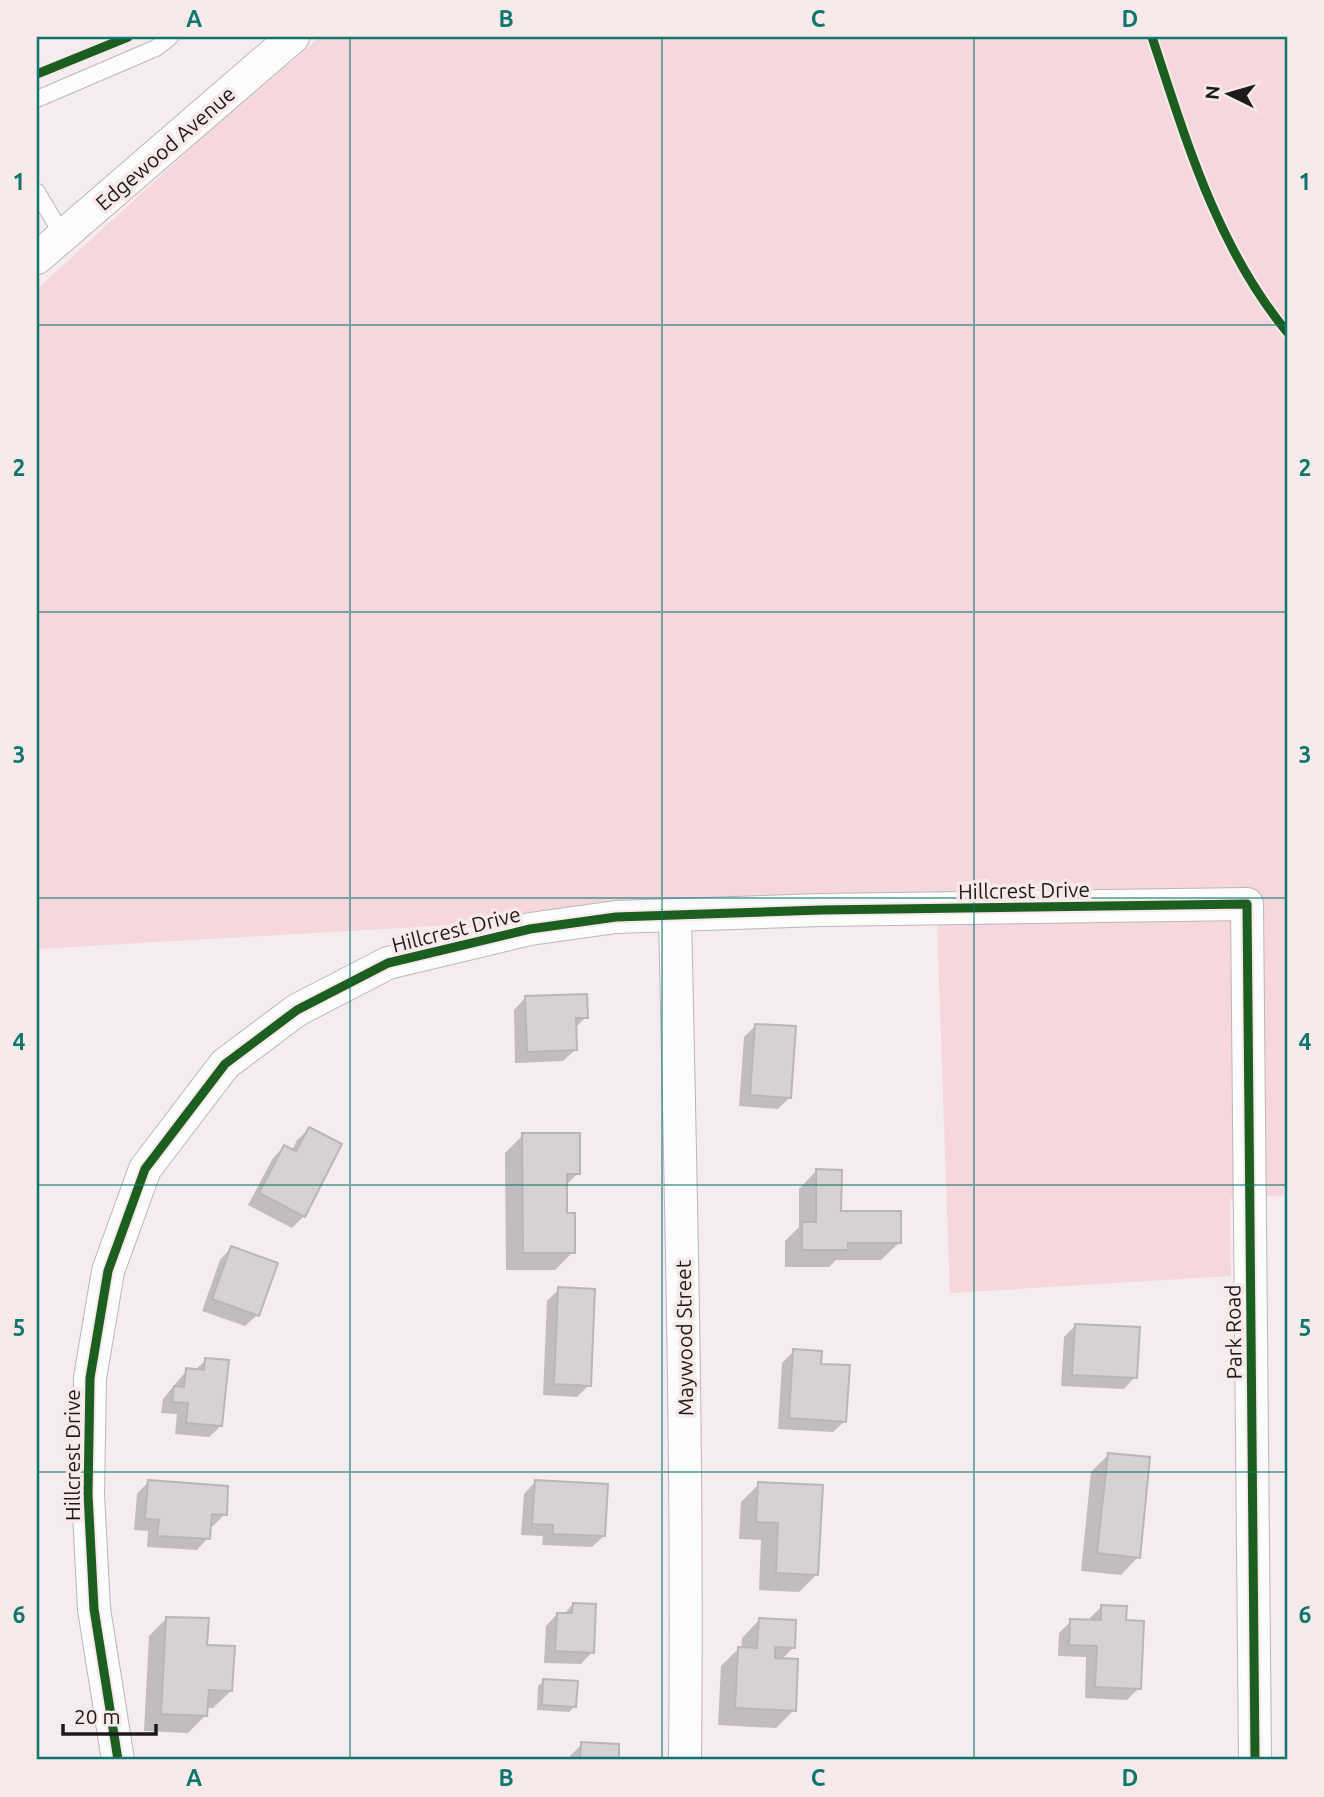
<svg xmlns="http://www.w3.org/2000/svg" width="1324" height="1797" font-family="Ubuntu,sans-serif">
	<rect width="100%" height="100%" fill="#f4ecee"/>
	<!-- green -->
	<path fill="#f5d7dd" d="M320 37H1287V1195L1230 1199 1231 1276 950 1293 936 897 37 949V289L200 140Z"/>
	<!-- shadow -->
	<path fill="#0003" d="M525 998 586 1017 574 1029 575 1050 563 1061 515 1063 514 1010Z
		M755 1026 790 1097 778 1109 739 1106 744 1037Z
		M309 1129 304 1216 292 1228 248 1205 273 1158 284 1147 292 1151 297 1140Z
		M523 1135 578 1173 565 1186 566 1214 573 1252 555 1270H506L505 1153Z
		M816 1171 840 1212 899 1243 881 1260H836L829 1267H785V1241L799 1227V1189Z
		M231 1248 257 1315 245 1326 202 1311 220 1260Z
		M559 1289 589 1385 577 1397 543 1395 547 1301Z
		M1076 1325 1135 1377 1124 1389 1061 1386 1064 1337Z
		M794 1351 819 1365 845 1421 833 1432 778 1429 782 1363Z
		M206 1360 221 1426 209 1437 175 1434 177 1414 161 1413 163 1399 187 1370H195Z
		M1108 1455 1138 1557 1121 1575 1081 1571 1091 1472Z
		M148 1482 225 1514 213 1526H209L208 1538 197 1550 147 1547 148 1531 134 1530 137 1494Z
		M535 1482 604 1536 592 1547 542 1545 543 1536 521 1535 524 1494Z
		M759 1484 817 1574 799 1592 759 1590 761 1540 739 1539 741 1502Z
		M573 1604 592 1652 581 1664 544 1663 546 1626 557 1614 563 1615Z
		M1102 1606 1124 1622 1139 1688 1127 1700 1085 1698 1086 1657 1058 1656 1059 1633 1071 1621 1090 1622V1618Z
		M167 1618 206 1647 231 1691 213 1708H206V1715L188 1733 144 1731 149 1636Z
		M759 1620 793 1648 781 1660 794 1710 776 1728 718 1725 721 1666 738 1649H741L742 1638Z
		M544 1681 575 1706 569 1712 537 1710 538 1686Z
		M582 1744 617 1746V1760H570V1756Z"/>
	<!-- building -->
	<path fill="#d7d2d2" stroke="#bbb6b6" stroke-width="2" d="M587 994 588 1018H576L577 1050 527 1052 525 996Z
		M755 1024 796 1026 791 1098 750 1095Z
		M309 1127 342 1144 305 1217 259 1193 284 1145 296 1151Z
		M522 1133H580V1174H567V1213H575V1253H523Z
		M816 1169 842 1170 841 1211H901V1243H848V1250H802V1222H816Z
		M231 1246 278 1263 259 1316 212 1299Z
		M558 1287 595 1289 591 1386 554 1384Z
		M1075 1324 1140 1327 1137 1378 1072 1375Z
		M793 1349 822 1351 821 1364 850 1365 846 1422 789 1418Z
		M205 1358 229 1360 222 1426 186 1423 188 1403 172 1402 174 1386 184 1387 186 1368 204 1370Z
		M1108 1453 1150 1457 1140 1558 1097 1553Z
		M148 1480 228 1486 227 1515 212 1514 210 1539 157 1536 159 1520 145 1519Z
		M535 1480 608 1484 605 1536 553 1534V1525L532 1524Z
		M758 1482 823 1485 818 1575 776 1573 778 1523 756 1522Z
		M573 1603 596 1604 594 1653 555 1651 557 1613H572Z
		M1101 1605 1127 1606 1126 1620 1144 1621 1141 1689 1095 1687 1097 1646 1069 1645 1070 1619 1101 1620Z
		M166 1617 209 1618 207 1645 235 1646 232 1691 209 1690 207 1716 161 1714Z
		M759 1618 796 1620 795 1648 775 1647V1658L798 1659 796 1711 735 1708 738 1647 757 1648Z
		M543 1679 578 1681 576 1707 542 1705Z
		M581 1742 619 1744V1760H580Z"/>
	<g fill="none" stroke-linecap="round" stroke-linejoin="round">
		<!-- service casing -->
		<g stroke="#bcb6b8" stroke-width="18">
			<path id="service" d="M37 99 156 48 170 37
				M37 192 63 236"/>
		</g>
		<!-- minor casing -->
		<g stroke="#bcb6b8" stroke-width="34">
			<path id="minor" d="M37 258 293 37
				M675 915C681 1197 688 1479 685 1760
				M118 1760 94 1609 88 1494 90 1378 108 1271 145 1169 225 1064 297 1010 388 963 530 929 616 917 821 910 1247 904 1255 1760"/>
		</g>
		<!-- service -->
		<use href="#service" stroke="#fdfcfc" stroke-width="16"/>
		<!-- minor -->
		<use href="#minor" stroke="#fdfcfc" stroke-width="32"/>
		<!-- cycleway casing -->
		<g stroke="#f8e9eb" stroke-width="13">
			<path id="cycleway" d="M1152 37C1186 140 1217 247 1287 332
				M37 74 128 37
				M118 1760 94 1609 88 1494 90 1378 108 1271 145 1169 225 1064 297 1010 388 963 530 929 616 917 821 910 1247 904 1255 1760"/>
		</g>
		<!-- cycleway -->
		<use href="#cycleway" stroke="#1b5e20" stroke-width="9"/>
	</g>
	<!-- grid -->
	<path fill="none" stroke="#0f766e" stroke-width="2" stroke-opacity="0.55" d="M350 37V1760M662 37V1760M974 37V1760M37 325H1287M37 612H1287M37 898H1287M37 1185H1287M37 1472H1287"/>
	<g text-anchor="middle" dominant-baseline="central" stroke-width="7" stroke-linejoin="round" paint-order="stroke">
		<!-- street labels -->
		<g font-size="21" fill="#1e191a" stroke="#f8e9eb">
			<text transform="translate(165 148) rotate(-41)">Edgewood Avenue</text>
			<text transform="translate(1024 890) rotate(-1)">Hillcrest Drive</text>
			<text transform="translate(456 929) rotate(-14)">Hillcrest Drive</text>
			<text transform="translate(1233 1332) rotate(-91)">Park Road</text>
			<text transform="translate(684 1338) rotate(-91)">Maywood Street</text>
			<text transform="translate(72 1455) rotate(-90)">Hillcrest Drive</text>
		</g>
	</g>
	<!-- border -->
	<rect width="1324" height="1797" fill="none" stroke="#f8e9eb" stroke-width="77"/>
	<!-- north arrow -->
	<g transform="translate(1229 94) rotate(275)" stroke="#f8e9eb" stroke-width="5" paint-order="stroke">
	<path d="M0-5L12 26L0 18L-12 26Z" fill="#1e191a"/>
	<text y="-10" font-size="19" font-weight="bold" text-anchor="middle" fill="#1e191a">N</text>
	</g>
	<!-- scale -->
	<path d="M63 1724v10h93v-10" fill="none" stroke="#1e191a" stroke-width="3.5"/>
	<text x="74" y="1724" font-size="21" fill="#1e191a" stroke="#f8e9eb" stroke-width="5" paint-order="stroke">20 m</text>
	<rect x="38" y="38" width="1248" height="1720" fill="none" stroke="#0f766e" stroke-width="2.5"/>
	<g font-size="23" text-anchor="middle" font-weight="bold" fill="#0f766e">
		<text x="194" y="27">A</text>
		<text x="506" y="27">B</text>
		<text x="818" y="27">C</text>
		<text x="1130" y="27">D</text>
		<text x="19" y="190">1</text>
		<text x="1305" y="190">1</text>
		<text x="19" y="476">2</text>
		<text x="1305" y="476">2</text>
		<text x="19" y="763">3</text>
		<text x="1305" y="763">3</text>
		<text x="19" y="1050">4</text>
		<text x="1305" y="1050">4</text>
		<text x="19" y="1336">5</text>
		<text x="1305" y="1336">5</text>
		<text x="19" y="1623">6</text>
		<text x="1305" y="1623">6</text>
		<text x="194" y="1786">A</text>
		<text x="506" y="1786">B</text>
		<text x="818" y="1786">C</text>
		<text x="1130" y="1786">D</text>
	</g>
</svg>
